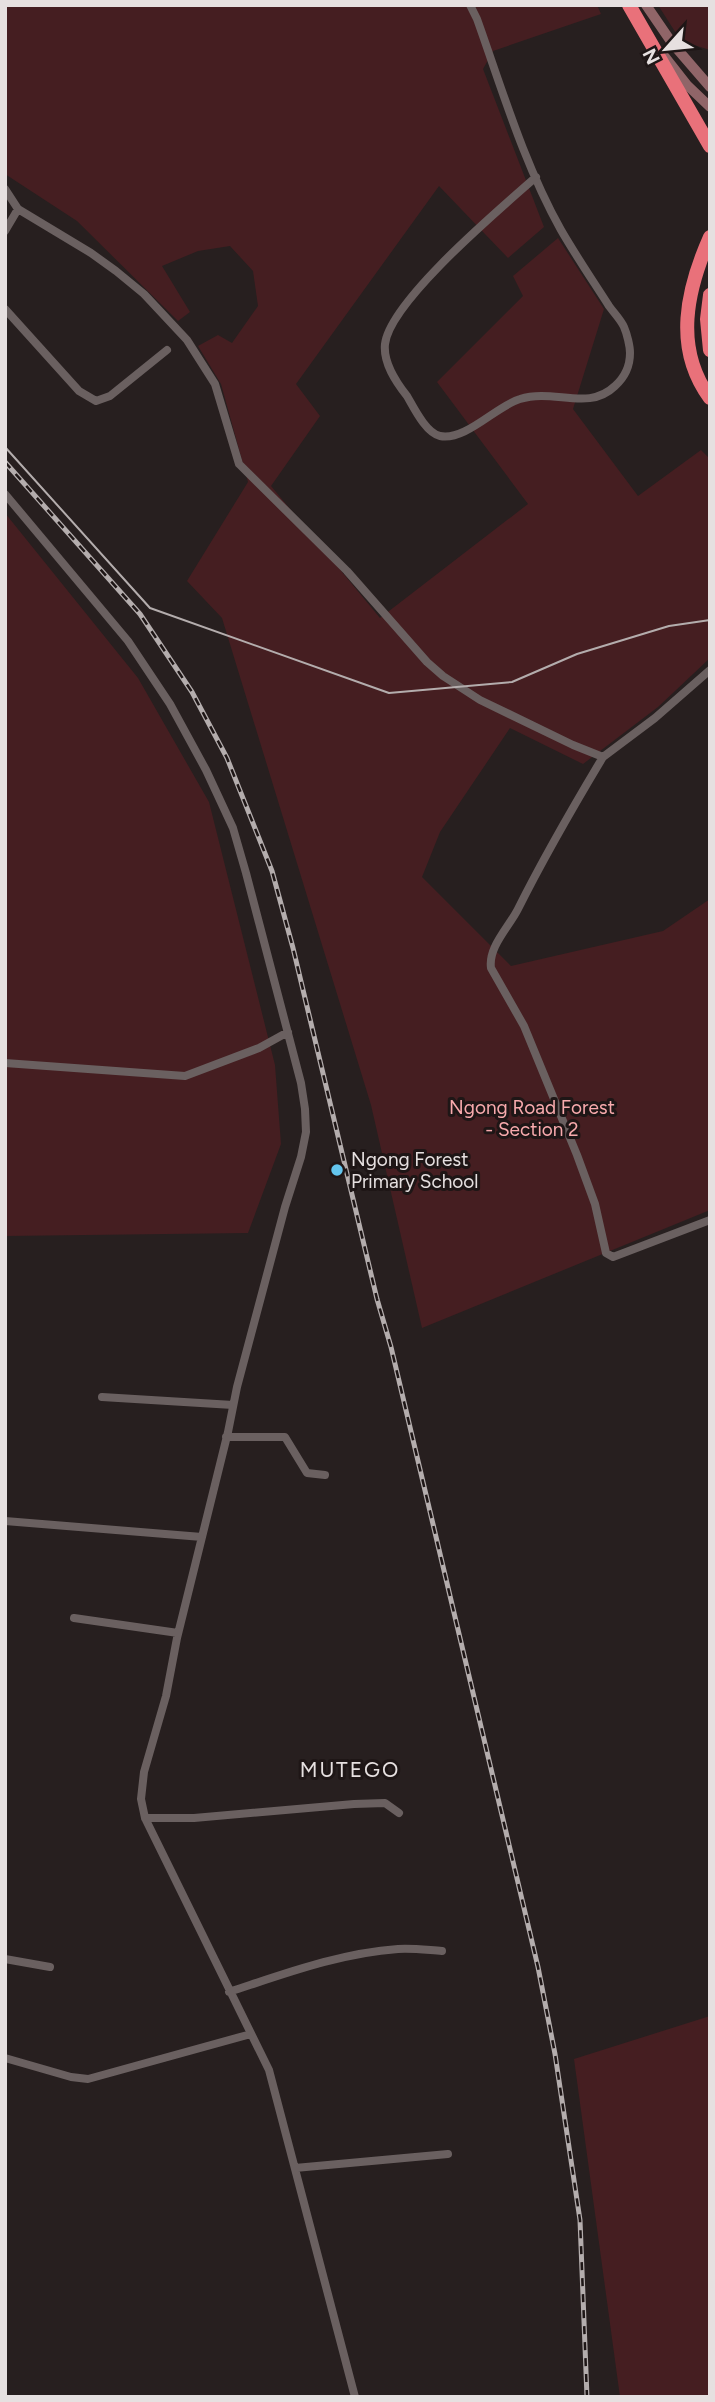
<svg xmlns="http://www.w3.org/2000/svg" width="715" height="2402" font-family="Figtree,sans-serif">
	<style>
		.green { fill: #451e21 }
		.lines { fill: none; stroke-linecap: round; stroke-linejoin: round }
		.street { stroke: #6a6060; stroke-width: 8 }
		.secondary { stroke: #906568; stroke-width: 10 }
		.highway { stroke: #e9717a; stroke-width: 14 }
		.tram { stroke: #b4adad; stroke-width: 2 }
		.rail-casing { stroke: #b4adad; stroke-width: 5 }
		.rail { stroke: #1e1616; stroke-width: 2.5; stroke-dasharray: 8; stroke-linecap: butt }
		.poi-dot { fill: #64c5ee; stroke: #1e1616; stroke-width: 2.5 }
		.labels { text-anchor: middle; stroke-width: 6; stroke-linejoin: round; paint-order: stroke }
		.park-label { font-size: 19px; fill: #f8aaad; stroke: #1e1616 }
		.poi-label { font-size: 19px; fill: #e6e0e0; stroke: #1e1616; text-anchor: start }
		.neighbourhood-label { font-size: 21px; letter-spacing: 2px; fill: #e6e0e0; stroke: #1e1616 }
	</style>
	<rect width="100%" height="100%" fill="#271f1f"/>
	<!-- green -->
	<path class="green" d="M5,5H597L601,14L493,51L483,69L544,227L508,258L439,186L296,384L320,416L271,486L380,618L528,504L437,382L523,296L513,276L558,238L604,309L573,409L638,496L701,450L710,459V658L658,707L583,764L510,728L440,832L422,877L511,966L663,931L710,899V1210L422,1328L371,1105L222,618L187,581L248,482L221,384L198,346L218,335L232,343L258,306L253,271L230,246L198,251L162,266L190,312L178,321L77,221L5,174Z
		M658,5H710V50L681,41Z
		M5,513L138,678L209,802L275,1065L281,1144L248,1233L5,1236Z
		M710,2016V2397H620L574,2059Z"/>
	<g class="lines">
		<!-- street -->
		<path class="street" d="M470,5L477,19C502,89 524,164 561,230C576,256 593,281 609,306C614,313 621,320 624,327C627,334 630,346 630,353C630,367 625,377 615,386C588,412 554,388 520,399C496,406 466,441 440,436C426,433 414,408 407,396C396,382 383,363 385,344C390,301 501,208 536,177
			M5,189L18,209L91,253L116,271L144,294L187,340L215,384L239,464L347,571L427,662L443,676L480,700L573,745L603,757L655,718L710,670
			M5,231L18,209
			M5,309L79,391L96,401L110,396L167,350
			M5,494L128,641L170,704L206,770L233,828L246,873L301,1083L305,1109L306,1132L301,1157L285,1207L237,1387L228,1432L177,1638L166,1696L144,1772L141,1799L145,1818L269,2070L355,2397
			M603,757C573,807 544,857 518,909C509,927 488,947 491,968L524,1026L577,1155L595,1204L606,1253L613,1257L710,1220
			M5,1063L185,1076L259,1048L288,1032
			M102,1397L233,1405
			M226,1437H285L307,1473L325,1475
			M5,1521L202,1537
			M74,1618L178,1633
			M145,1818H194L354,1804L385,1803L399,1813
			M5,1959L50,1967
			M229,1992C284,1974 340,1953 398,1949C412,1948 427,1950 442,1951
			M5,2058L71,2077L88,2079L251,2034
			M295,2168L448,2154"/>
		<!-- secondary -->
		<path class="secondary" d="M646,5L672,43L710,87
			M665,57L687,85L710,107"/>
		<!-- highway -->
		<path class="highway" d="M629,5L710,146
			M710,237C687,289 673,348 710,398
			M710,295L707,319L710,350"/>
		<!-- tram -->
		<path class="tram" d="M5,447L150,608L389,693L512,682L577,654L669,626L710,620"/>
		<defs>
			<path id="rail" d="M5,462L140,614L192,692L227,758L272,871L293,948L377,1299L391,1347L538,1967L555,2054L580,2220L587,2397"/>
		</defs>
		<!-- rail casing -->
		<use href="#rail" class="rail-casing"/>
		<!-- rail -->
		<use href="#rail" class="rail"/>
	</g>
	<!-- markers -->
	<circle class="poi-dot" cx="337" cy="1170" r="7"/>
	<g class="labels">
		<!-- park labels -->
		<g class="park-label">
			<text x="532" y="1114">Ngong Road Forest<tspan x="532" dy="22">- Section 2</tspan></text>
		</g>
		<!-- poi labels -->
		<g class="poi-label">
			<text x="351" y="1166">Ngong Forest<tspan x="351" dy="22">Primary School</tspan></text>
		</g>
		<!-- neighbourhood labels -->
		<g class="neighbourhood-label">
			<text x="350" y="1777">MUTEGO</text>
		</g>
	</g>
	<!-- border -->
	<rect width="715" height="2402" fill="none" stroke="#e6e0e0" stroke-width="14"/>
	<!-- north arrow -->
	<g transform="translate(666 49) rotate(243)" stroke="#1e1616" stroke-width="5" paint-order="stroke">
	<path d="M0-5L12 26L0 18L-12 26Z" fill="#e6e0e0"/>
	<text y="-10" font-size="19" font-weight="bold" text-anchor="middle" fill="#e6e0e0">N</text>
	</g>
</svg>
